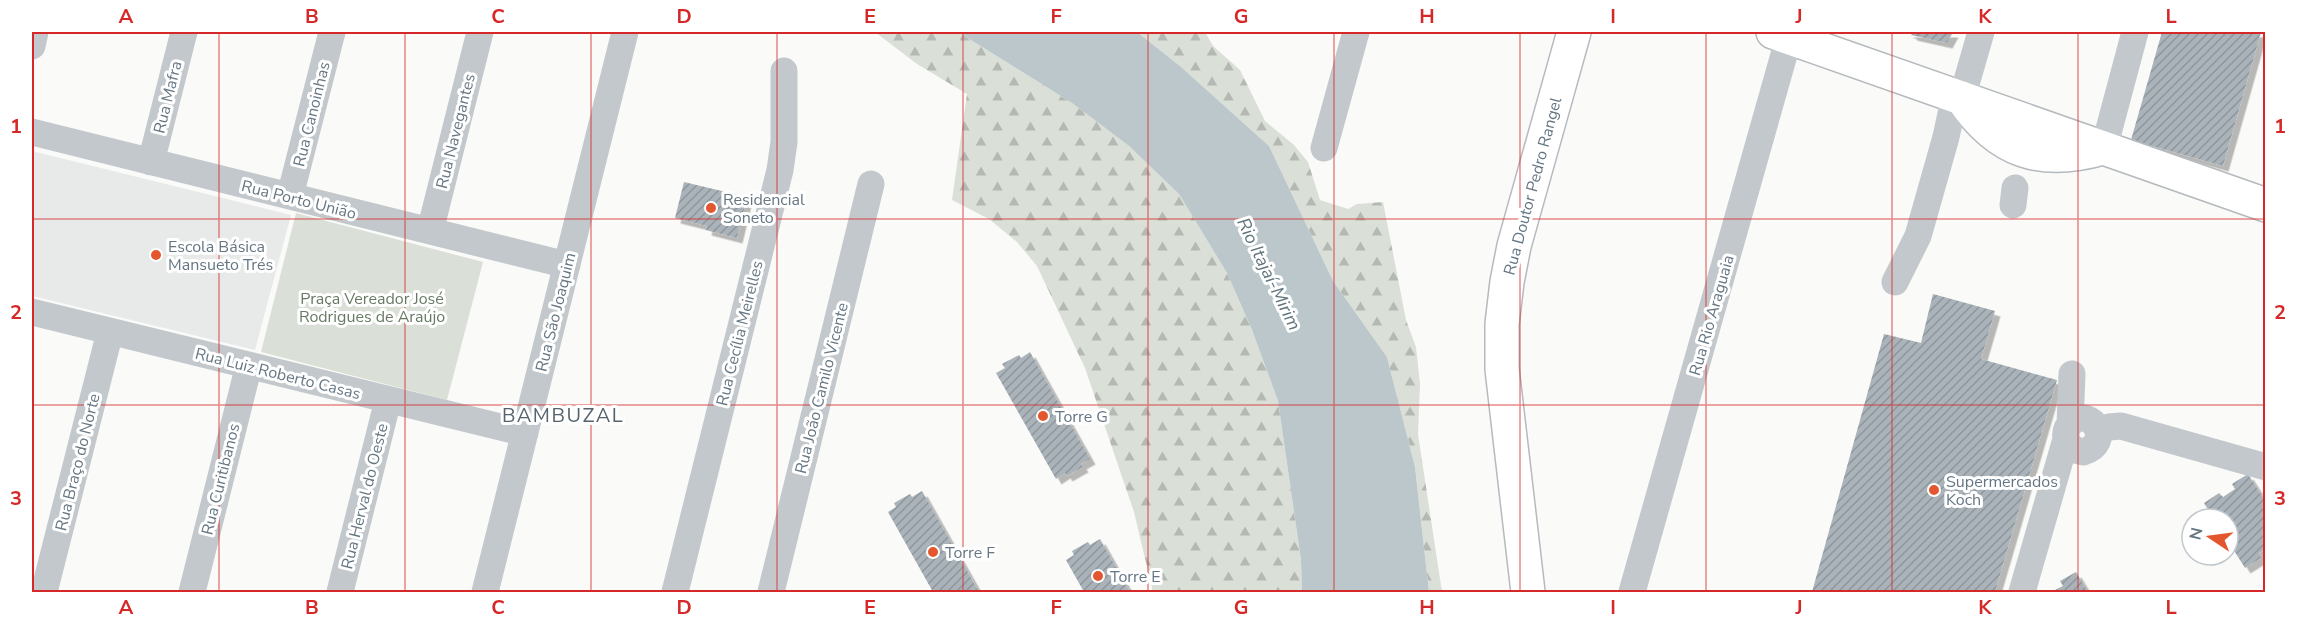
<svg xmlns="http://www.w3.org/2000/svg" width="2297" height="624" font-family="'Nunito Sans',sans-serif">
	<style>
		.built { fill: #e8e9e9 }
		.green { fill: #dadfd7 }
		.forest { fill: url(#forest-firs) }
		.water { fill: #bbc7cb }
		.building { fill: url(#building-hatch); filter: url(#shadow) }
		.lines { fill: none; stroke-linecap: round; stroke-linejoin: round }
		.major-casing { stroke: #b5babe; stroke-width: 36 }
		.minor { stroke: #c3c8cc; stroke-width: 27 }
		.major { stroke: #fff; stroke-width: 33 }
		.grid { fill: none; stroke: #d62828; stroke-width: 1.5; stroke-opacity: 0.55 }
		.poi-dot { fill: #e4572e; stroke: #fff; stroke-width: 2 }
		.labels { text-anchor: middle; stroke-width: 6; stroke-linejoin: round; paint-order: stroke }
		.street-label { font-size: 16px; fill: #657683; stroke: #fff }
		.poi-label { font-size: 16px; fill: #657683; stroke: #fff; text-anchor: start }
		.park-label { font-size: 16px; fill: #687a64; stroke: #fff }
		.water-label { font-size: 18px; font-style: italic; fill: #60757c; stroke: #fff }
		.quarter-label { font-size: 20px; letter-spacing: 1.5px; fill: #57646e; stroke: #fff }
		.neatline { fill: none; stroke: #d62828; stroke-width: 2 }
		.grid-label { font-size: 20px; text-anchor: middle; font-weight: bold; fill: #d62828 }
	</style>
	<defs>
		<pattern id="forest-firs" width="22" height="20" patternUnits="userSpaceOnUse" patternTransform="scale(1.5)"><rect width="22" height="20" fill="#dadfd7"/><path d="M5 1l3.5 6h-7zM16 11l3.5 6h-7z" fill="#b4b9b4"/></pattern>
		<pattern id="building-hatch" width="6" height="6" patternUnits="userSpaceOnUse" patternTransform="scale(1.5)"><rect width="6" height="6" fill="#aab3b9"/><path d="M-1 1l2-2M0 6l6-6M5 7l2-2" fill="none" stroke="#8e969c"/></pattern>
		<filter id="shadow"><feDropShadow dx="5.5" dy="5.5" stdDeviation="0" flood-color="#0004"/></filter>
	</defs>
	<rect width="100%" height="100%" fill="#fafaf8"/>
	<!-- built -->
	<path class="built" d="M32,151L291,215L255,350L32,296Z"/>
	<!-- green -->
	<path class="green" d="M296,213L483,262L447,400L261,352Z"/>
	<!-- forest -->
	<path class="forest" d="M875,32H958L1072,103L1129,146L1179,194L1227,273L1252,330L1278,401L1301,560L1302,592H1153L1134,512L1085,368L1037,266L1017,242L989,219L952,200L967,94L917,64Z
		M1137,32H1205L1213,46L1240,70L1265,121L1294,145L1308,162L1320,200L1348,209L1357,204L1383,202L1406,320L1416,347L1420,384L1418,434L1442,592H1429L1415,467L1387,357L1333,281L1269,146L1180,66Z"/>
	<!-- water -->
	<path class="water" d="M958,32H1137L1180,66L1269,146L1333,281L1387,357L1415,467L1429,592H1302L1301,560L1278,401L1252,330L1227,273L1179,194L1129,146L1072,103Z"/>
	<!-- building -->
	<path class="building" d="M1907,32H1953L1947,43L1911,35L1912,34Z
		M2162,32H2261L2223,166L2131,140Z
		M684,182L747,197L737,238L706,230L707,226L675,218Z
		M1933,294L1995,311L1981,359L2057,380L1995,592H1812L1884,334L1921,343Z
		M1030,352L1090,459L1081,464L1083,467L1067,476L1065,473L1056,479L996,373L1005,368L1002,364L1019,355L1021,358Z
		M2248,474L2266,502V549L2259,553L2261,558L2245,568L2228,541V519H2214L2204,503L2219,493L2223,497L2235,489L2232,484Z
		M922,491L979,592H933L888,512L896,507L894,503L910,494L912,497Z
		M1100,539L1130,592H1084L1066,560L1074,555L1072,551L1088,542L1090,545Z
		M2076,572L2088,592H2051L2063,586L2060,581Z"/>
	<g class="lines">
		<defs>
			<path id="major" d="M1773,32L2266,205
				M1962,98C1998,152 2041,166 2103,148
				M1528,592L1502,369V324L1507,282L1514,246L1574,32"/>
		</defs>
		<!-- major casing -->
		<use href="#major" class="major-casing"/>
		<!-- minor -->
		<path class="minor" d="M32,46L35,32
			M1962,98L1981,32
			M32,132L567,265
			M1324,148L1356,32
			M2104,148L2135,32
			M151,162L184,32
			M290,196L332,32
			M2013,205L2015,188
			M430,231L480,32
			M1895,282L1918,236L1946,137L1955,95
			M32,312L525,433
			M2070,424L2072,374
			M2099,432L2109,427L2121,426L2266,467
			M44,592L110,332
			M192,592L249,365
			M340,592L388,400
			M485,592L625,32
			M675,592L780,170L784,142V71
			M771,592L871,184
			M1632,592L1789,37
			M2022,592L2066,439C2065,433 2066,427 2072,422C2092,406 2114,443 2083,452L2072,449L2066,439"/>
		<!-- major -->
		<use href="#major" class="major"/>
	</g>
	<!-- grid -->
	<path class="grid" d="M219,32V592M405,32V592M591,32V592M777,32V592M963,32V592M1148,32V592M1334,32V592M1520,32V592M1706,32V592M1892,32V592M2078,32V592M32,219H2266M32,405H2266"/>
	<!-- markers -->
	<g class="poi-dot">
		<circle cx="711" cy="208" r="6"/>
		<circle cx="156" cy="255" r="6"/>
		<circle cx="1043" cy="416" r="6"/>
		<circle cx="1934" cy="490" r="6"/>
		<circle cx="933" cy="552" r="6"/>
		<circle cx="1098" cy="576" r="6"/>
	</g>
	<g class="labels">
		<!-- street labels -->
		<g class="street-label">
			<text transform="translate(167 97) rotate(-76)" y="6">Rua Mafra</text>
			<text transform="translate(311 114) rotate(-76)" y="6">Rua Canoinhas</text>
			<text transform="translate(455 131) rotate(-76)" y="6">Rua Navegantes</text>
			<text transform="translate(1532 186) rotate(-75)" y="6">Rua Doutor Pedro Rangel</text>
			<text transform="translate(299 199) rotate(14)" y="6">Rua Porto União</text>
			<text transform="translate(555 312) rotate(-76)" y="6">Rua São Joaquim</text>
			<text transform="translate(1711 315) rotate(-74)" y="6">Rua Rio Araguaia</text>
			<text transform="translate(739 333) rotate(-76)" y="6">Rua Cecília Meirelles</text>
			<text transform="translate(278 373) rotate(14)" y="6">Rua Luiz Roberto Casas</text>
			<text transform="translate(821 388) rotate(-76)" y="6">Rua João Camilo Vicente</text>
			<text transform="translate(77 462) rotate(-76)" y="6">Rua Braço do Norte</text>
			<text transform="translate(220 479) rotate(-76)" y="6">Rua Curitibanos</text>
			<text transform="translate(364 496) rotate(-76)" y="6">Rua Herval do Oeste</text>
		</g>
		<!-- poi labels -->
		<g class="poi-label">
			<text x="723" y="205">Residencial<tspan x="723" dy="18">Soneto</tspan></text>
			<text x="168" y="252">Escola Básica<tspan x="168" dy="18">Mansueto Trés</tspan></text>
			<text x="1055" y="422">Torre G</text>
			<text x="1946" y="487">Supermercados<tspan x="1946" dy="18">Koch</tspan></text>
			<text x="945" y="558">Torre F</text>
			<text x="1110" y="582">Torre E</text>
		</g>
		<!-- park labels -->
		<g class="park-label">
			<text x="372" y="304">Praça Vereador José<tspan x="372" dy="18">Rodrigues de Araújo</tspan></text>
		</g>
		<!-- water labels -->
		<g class="water-label">
			<text transform="translate(1269 274) rotate(64)" y="6">Rio Itajaí-Mirim</text>
		</g>
		<!-- quarter labels -->
		<g class="quarter-label">
			<text x="563" y="422">BAMBUZAL</text>
		</g>
	</g>
	<!-- border -->
	<rect width="2297" height="624" fill="none" stroke="#ffffff" stroke-width="66"/>
	<!-- north arrow -->
	<g transform="translate(2210 537) rotate(283)"><circle r="28" fill="#ffffff" stroke="#c1c8cd" stroke-width="1.5"/>
	<path d="M0-4.5L10 22L0 15L-10 22Z" fill="#e4572e"/>
	<text y="-9" font-size="16" font-weight="bold" text-anchor="middle" fill="#657683">N</text>
	</g>
	<rect x="33" y="33" width="2231" height="558" class="neatline"/>
	<g class="grid-label">
		<text x="126" y="23">A</text>
		<text x="312" y="23">B</text>
		<text x="498" y="23">C</text>
		<text x="684" y="23">D</text>
		<text x="870" y="23">E</text>
		<text x="1056" y="23">F</text>
		<text x="1241" y="23">G</text>
		<text x="1427" y="23">H</text>
		<text x="1613" y="23">I</text>
		<text x="1799" y="23">J</text>
		<text x="1985" y="23">K</text>
		<text x="2171" y="23">L</text>
		<text x="16" y="133">1</text>
		<text x="2280" y="133">1</text>
		<text x="16" y="319">2</text>
		<text x="2280" y="319">2</text>
		<text x="16" y="505">3</text>
		<text x="2280" y="505">3</text>
		<text x="126" y="614">A</text>
		<text x="312" y="614">B</text>
		<text x="498" y="614">C</text>
		<text x="684" y="614">D</text>
		<text x="870" y="614">E</text>
		<text x="1056" y="614">F</text>
		<text x="1241" y="614">G</text>
		<text x="1427" y="614">H</text>
		<text x="1613" y="614">I</text>
		<text x="1799" y="614">J</text>
		<text x="1985" y="614">K</text>
		<text x="2171" y="614">L</text>
	</g>
</svg>
